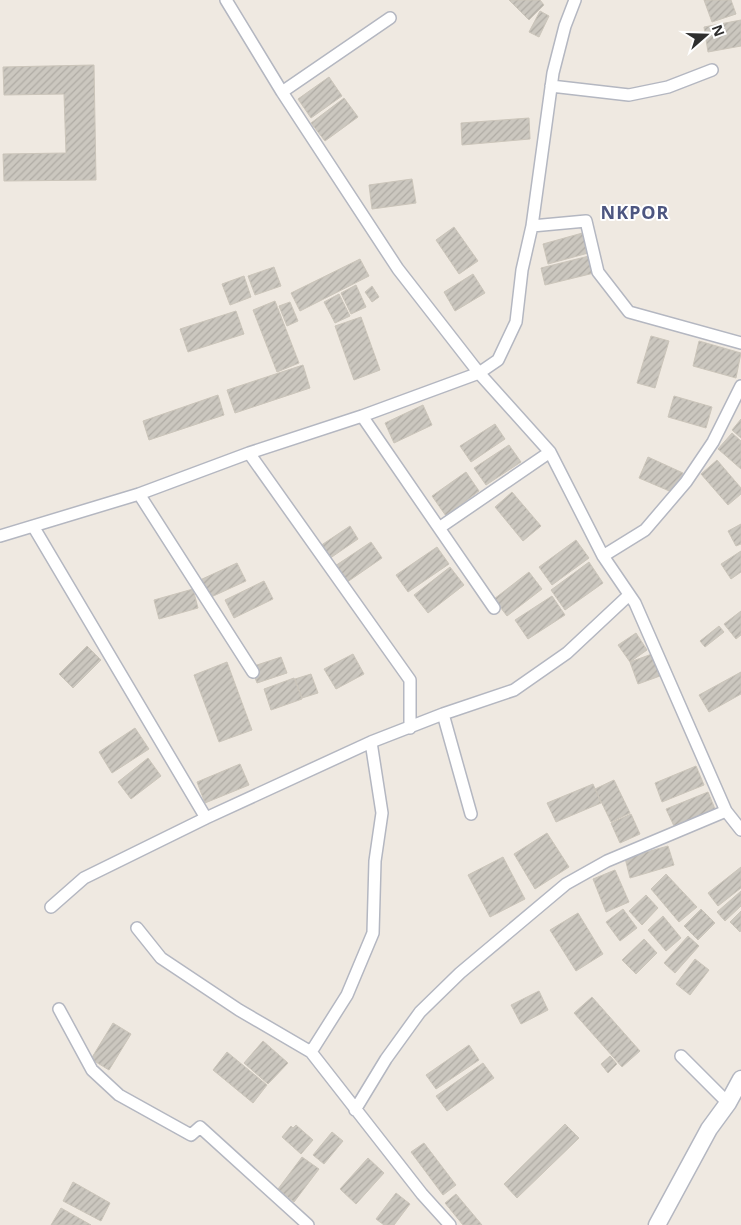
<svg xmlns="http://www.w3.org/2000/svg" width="741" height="1225" font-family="'Noto Sans',sans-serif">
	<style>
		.building { fill: url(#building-hatch); stroke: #cbc5ba }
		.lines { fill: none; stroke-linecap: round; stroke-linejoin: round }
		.minor-casing { stroke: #b4b7c1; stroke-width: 14 }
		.secondary-casing { stroke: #b4b7c1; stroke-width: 19 }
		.minor { stroke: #fff; stroke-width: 11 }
		.secondary { stroke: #fff; stroke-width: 16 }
		.labels { text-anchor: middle; stroke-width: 4; stroke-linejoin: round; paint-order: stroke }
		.district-label { font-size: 18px; font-weight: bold; letter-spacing: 1px; fill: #4d5680; stroke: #fff }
	</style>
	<defs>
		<pattern id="building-hatch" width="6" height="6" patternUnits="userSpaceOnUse" patternTransform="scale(1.25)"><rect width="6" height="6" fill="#cbc7bf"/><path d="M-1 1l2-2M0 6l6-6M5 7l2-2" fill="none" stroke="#afaba4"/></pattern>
	</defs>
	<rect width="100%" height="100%" fill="#efe9e1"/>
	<!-- building -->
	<path class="building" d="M509,0H540L544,5L529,20Z
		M704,0H731L736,14L712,22Z
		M540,11L549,16L539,37L529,32Z
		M741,20V46L708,52L704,27Z
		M94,65L96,180L4,181L3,154L66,153L64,94L4,95L3,67Z
		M329,77L342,96L311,118L298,99Z
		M344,98L358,117L325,141L311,123Z
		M529,118L530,139L462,145L461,123Z
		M412,179L416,203L372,209L369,185Z
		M454,227L478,261L459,274L436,240Z
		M586,232L592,252L548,264L543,244Z
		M589,256L594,273L545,285L541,268Z
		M360,259L369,276L300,311L291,293Z
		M274,267L281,286L255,295L248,276Z
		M473,274L485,293L455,311L444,292Z
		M244,276L251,297L230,305L222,284Z
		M356,285L366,307L351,314L341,293Z
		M372,286L379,297L372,302L365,292Z
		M339,294L350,316L335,323L324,302Z
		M275,301L299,363L277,372L253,310Z
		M290,302L298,321L287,326L279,306Z
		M236,311L244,334L188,352L180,329Z
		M361,317L380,370L354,380L335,326Z
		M651,336L669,341L655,388L637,383Z
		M699,341L741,353L736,378L693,366Z
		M303,365L310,388L235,413L227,390Z
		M218,395L224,415L149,440L143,421Z
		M674,396L712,407L706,428L668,417Z
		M423,405L432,425L394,443L385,423Z
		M741,419V438L732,430Z
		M495,424L505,439L471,462L460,446Z
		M732,433L741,441V469L718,449Z
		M509,445L521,462L486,485L474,468Z
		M648,457L683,473L674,493L639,478Z
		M717,460L741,488V494L728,505L701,474Z
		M466,472L479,491L446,516L432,496Z
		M512,492L541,526L523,541L495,507Z
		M741,524V544L736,546L728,531Z
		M350,526L358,539L326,561L317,548Z
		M576,540L589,558L552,585L539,567Z
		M371,542L382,558L340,587L329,570Z
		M437,547L449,564L408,592L396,575Z
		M741,551V572L731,579L721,564Z
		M589,562L603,583L565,610L551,590Z
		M237,563L246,581L209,598L200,580Z
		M450,567L464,585L428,613L414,595Z
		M529,572L542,589L507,616L494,599Z
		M264,581L273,599L234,618L225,600Z
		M193,589L198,608L159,619L154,600Z
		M552,596L565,615L528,639L515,620Z
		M741,611V635L736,639L724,624Z
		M719,626L724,632L705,647L700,641Z
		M636,633L647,650L630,662L618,645Z
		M87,646L101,660L73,688L59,674Z
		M353,654L364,674L336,689L324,669Z
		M652,654L660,676L638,684L630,662Z
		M281,657L287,673L257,683L251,667Z
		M227,662L252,730L219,742L194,675Z
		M741,672V694L709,712L699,695Z
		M311,674L318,693L302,698L295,679Z
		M294,678L302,699L271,710L264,689Z
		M135,728L149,749L112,773L99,752Z
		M148,758L161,776L131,799L118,782Z
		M240,764L249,785L205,803L197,782Z
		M696,766L704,785L662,802L655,783Z
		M614,780L630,813L611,822L595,789Z
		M593,784L601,803L556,822L547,803Z
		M708,792L715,809L674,826L666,809Z
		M631,814L640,834L620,843L611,823Z
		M547,833L569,867L535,889L514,854Z
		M668,846L674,865L630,878L625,858Z
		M503,857L525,899L490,917L468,875Z
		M741,867V888L718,906L708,893Z
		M615,870L629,902L606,912L593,879Z
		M666,874L697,907L679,922L651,889Z
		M741,891V906L725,921L717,912Z
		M646,895L658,908L642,925L629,911Z
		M623,909L637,928L620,941L606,922Z
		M701,909L715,923L698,940L684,926Z
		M741,911V930L740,932L730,922Z
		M578,913L603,954L576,971L550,930Z
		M663,916L681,938L666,951L648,930Z
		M688,936L699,946L675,973L664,963Z
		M644,939L657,953L636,974L622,960Z
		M695,959L709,970L690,995L676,984Z
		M539,991L548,1010L521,1024L511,1005Z
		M592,997L640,1051L622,1067L574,1013Z
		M113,1023L131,1034L109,1070L91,1059Z
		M263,1041L288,1063L268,1084L244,1063Z
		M469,1045L479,1060L436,1089L426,1075Z
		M227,1052L267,1085L253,1103L213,1070Z
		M610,1056L617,1064L608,1073L601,1064Z
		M483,1063L494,1078L447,1111L436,1096Z
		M565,1124L579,1138L517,1198L504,1184Z
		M296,1125L313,1140L301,1154L282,1137L291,1126L293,1128Z
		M332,1132L343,1141L324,1164L313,1155Z
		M424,1143L456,1185L443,1195L411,1152Z
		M302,1157L319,1169L294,1202L278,1189Z
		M368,1158L384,1173L356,1204L340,1189Z
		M73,1182L110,1203L101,1221L63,1201Z
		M396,1193L410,1204L394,1225H384L376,1219Z
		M456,1194L482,1225H463L445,1203Z
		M61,1208L91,1225H51Z"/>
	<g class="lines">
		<defs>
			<path id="minor" d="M226,0L282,92L398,269L479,373L550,452L603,556L635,603L726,811L741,830
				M551,86L629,95L668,87L712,70
				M282,92L390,18
				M532,226L586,221L598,272L629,312L741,343
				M362,416L494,608
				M249,453L410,680V728
				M139,494L253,672
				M33,526L206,818
				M439,528L550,452
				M0,536L139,494L249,453L362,416L479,373L498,360L516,322L522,270L532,226L553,73L565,26L575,0
				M603,556L645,530L686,482L713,442L741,386
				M443,714L471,814
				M51,907L84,878L206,818L371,742L443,714L514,690L567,653L629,595
				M137,928L161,958L239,1010L311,1052L422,1194L450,1225
				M59,1009L92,1070L119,1095L191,1135L200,1127L308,1225
				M311,1052L347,995L373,933L375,861L382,813L371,742
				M681,1056L728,1103
				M355,1110L386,1059L420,1012L460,973L566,884L607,861L726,811"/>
			<path id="secondary" d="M657,1225L709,1129L728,1103L741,1079"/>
		</defs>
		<!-- minor casing -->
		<use href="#minor" class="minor-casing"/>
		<!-- secondary casing -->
		<use href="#secondary" class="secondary-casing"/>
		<!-- minor -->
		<use href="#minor" class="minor"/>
		<!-- secondary -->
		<use href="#secondary" class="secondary"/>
	</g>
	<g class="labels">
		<!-- district labels -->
		<g class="district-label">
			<text x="635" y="219">NKPOR</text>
		</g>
	</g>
	<!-- north arrow -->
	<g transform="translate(706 35) rotate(70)" stroke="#ffffff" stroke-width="4" paint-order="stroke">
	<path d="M0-4L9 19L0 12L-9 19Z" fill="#2e2e2e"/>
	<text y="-8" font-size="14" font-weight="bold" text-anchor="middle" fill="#2e2e2e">N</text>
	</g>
</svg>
